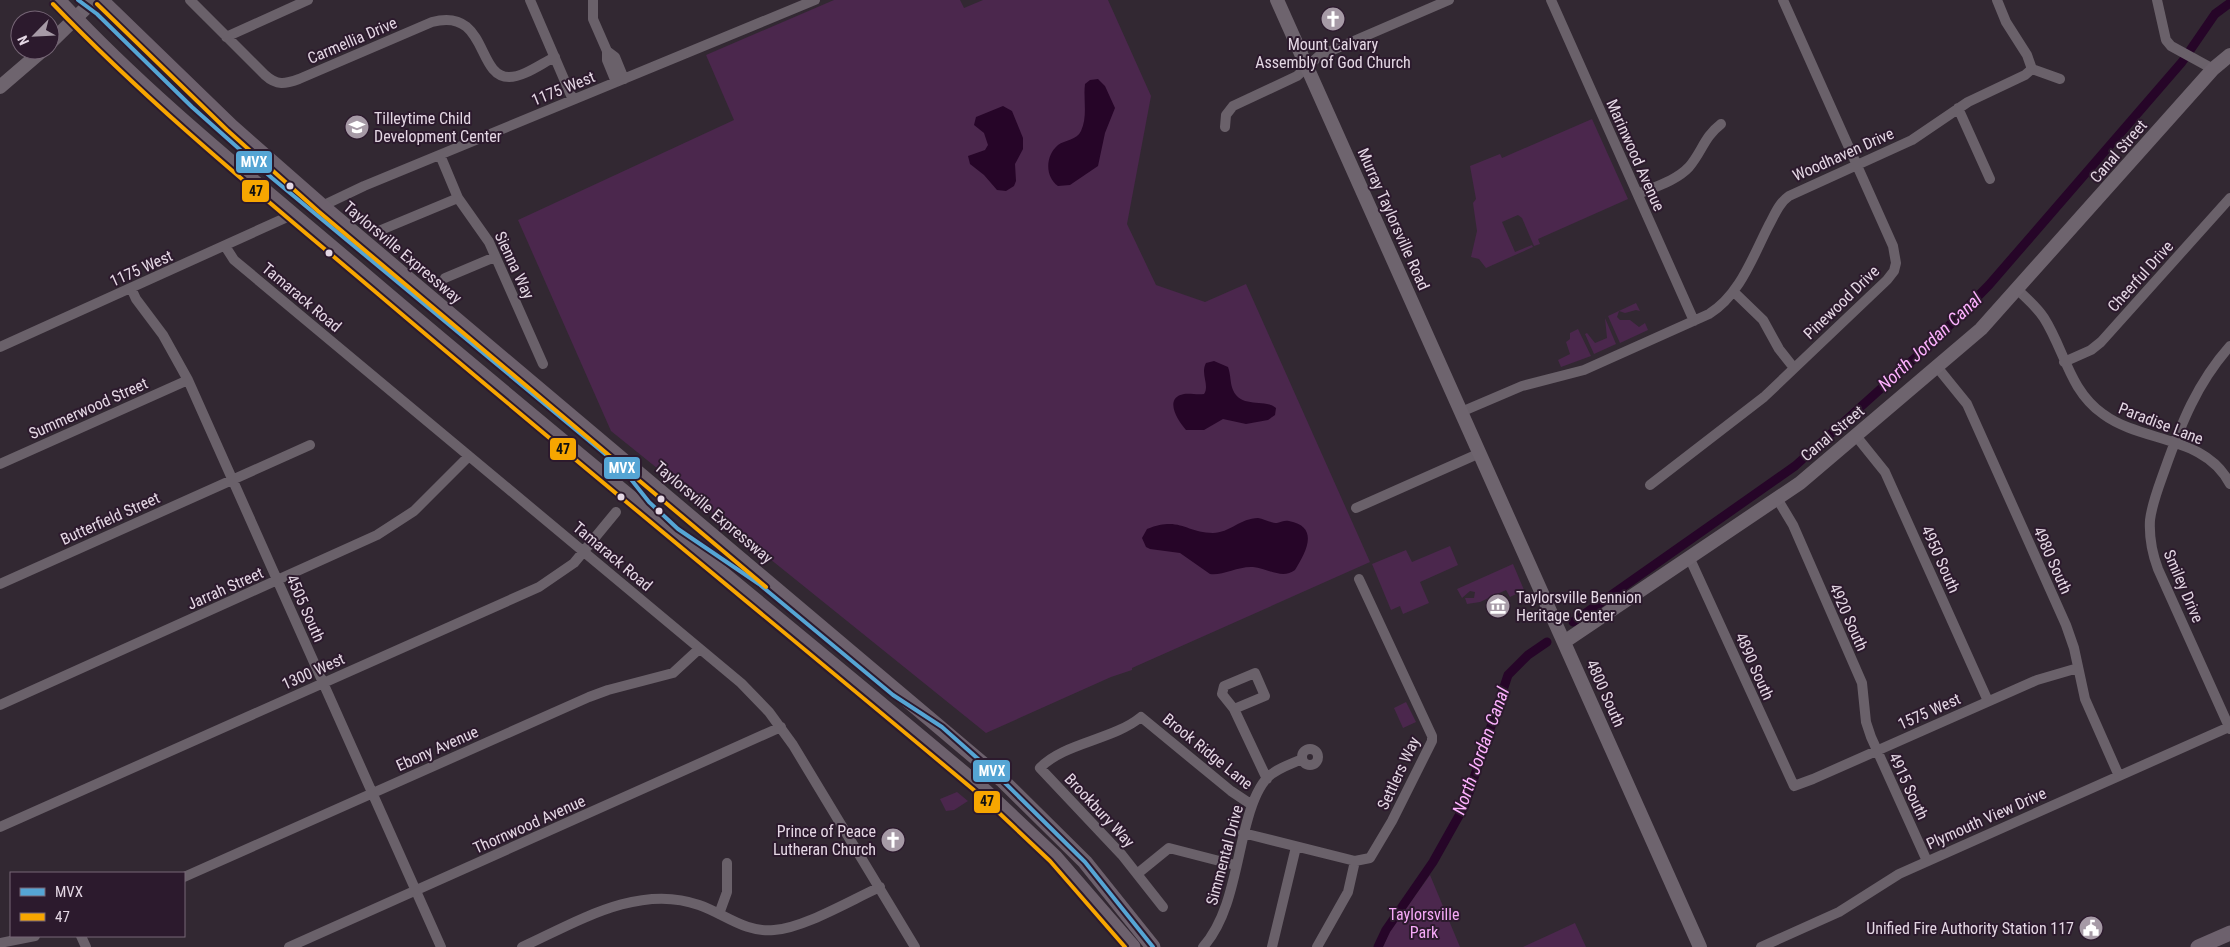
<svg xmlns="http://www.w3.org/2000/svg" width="2230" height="947" font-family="'Roboto Condensed',sans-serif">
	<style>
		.green { fill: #4b274d }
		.water { fill: #260528 }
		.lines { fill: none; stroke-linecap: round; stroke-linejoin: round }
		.canal { stroke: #260528; stroke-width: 9 }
		.street { stroke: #6a616a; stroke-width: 10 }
		.secondary { stroke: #6e646e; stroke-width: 14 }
		.primary { stroke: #6d616d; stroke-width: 15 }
		.bus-1-casing { stroke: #2c1a2d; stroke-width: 8 }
		.bus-2-casing { stroke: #2c1a2d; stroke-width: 8 }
		.bus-1 { stroke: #55a5d4; stroke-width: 4 }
		.bus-2 { stroke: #f7a600; stroke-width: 4 }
		.bus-dot { fill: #e4d7e4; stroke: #2c1a2d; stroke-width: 2 }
		.labels { text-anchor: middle; stroke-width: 4; stroke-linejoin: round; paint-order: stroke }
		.street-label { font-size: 16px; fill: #e4d7e4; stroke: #2c1a2d }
		.poi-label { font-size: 16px; fill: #e4d7e4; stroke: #2c1a2d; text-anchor: start }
		.park-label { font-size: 16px; fill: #f6aaf8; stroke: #2c1a2d }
		.water-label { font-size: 18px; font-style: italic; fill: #fdb1fe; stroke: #2c1a2d }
		.line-badge { stroke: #2c1a2d; stroke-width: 2 }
		.badge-label { font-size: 14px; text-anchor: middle; font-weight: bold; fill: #fff }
		.pale-badge-label { font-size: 14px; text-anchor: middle; font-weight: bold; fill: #111 }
	</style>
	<rect width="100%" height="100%" fill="#322832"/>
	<!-- green -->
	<path class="green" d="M834,0H960L964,8L983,0H1108L1151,96L1127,224L1156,285L1205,302L1246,284L1370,562L1132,668V670L1111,677L986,733L611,431L518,220L734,120L706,55Z
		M1592,119L1628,199L1538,239L1540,244L1534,246L1522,218L1518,215L1502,222L1515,252L1532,245L1533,247L1486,268L1479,259L1471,257L1477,231L1473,203L1476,199L1470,166L1500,154L1502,158Z
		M1636,303L1640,311L1636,310L1625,313L1619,311L1617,317L1620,320H1630L1639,327L1645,323L1648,330L1620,343L1608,316Z
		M1605,318L1616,344L1594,354L1585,334L1587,333L1595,343L1607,338Z
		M1578,329L1591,356L1561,367L1558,360L1570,354L1566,342L1570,339V333Z
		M1450,546L1458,565L1420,582L1429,603L1403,614L1400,606L1391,610L1372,564L1406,550L1412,562Z
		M1513,564L1524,590L1510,597L1506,590L1480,602L1467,604L1465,598H1474L1475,592L1470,591L1462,598L1457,589Z
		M1406,702L1416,722L1403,728L1394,708Z
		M957,792L968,801L954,810L946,811L940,799Z
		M1430,875L1460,947H1383L1389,932Z
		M1575,923L1586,947H1523Z"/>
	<!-- water -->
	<path class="water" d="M1098,79L1105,86L1115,108L1105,133L1098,166L1070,185L1058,186C1045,177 1045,156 1058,145C1065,140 1077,140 1081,131C1088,116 1083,99 1085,84L1090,80Z
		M1003,106L1012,111L1023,138V149L1015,164L1016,181L1014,186L1006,191L997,190L984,175L970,164L968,156L985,150L988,145L984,133L974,125L976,117Z
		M1214,361L1228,367C1231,375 1230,384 1233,390C1241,409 1264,398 1276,408L1275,415L1268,420L1246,424L1223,419L1204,430H1186C1178,421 1163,398 1184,394C1190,393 1197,395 1204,394C1210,385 1200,374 1206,363Z
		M1258,518C1264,519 1271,523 1277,523C1282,522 1284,520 1289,521C1320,527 1306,552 1295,570C1282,580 1267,568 1253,567C1238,566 1222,576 1210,574L1180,553L1150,549L1146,547L1142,538L1147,529C1181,516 1185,533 1213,533C1229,533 1241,518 1258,518Z"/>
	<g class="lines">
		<!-- canal -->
		<path class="canal" d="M1573,622L1795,466L1936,339L1989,285L2182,62L2215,14L2230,3
			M1378,947L1386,930L1433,862L1465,805L1508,675L1528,655L1547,642"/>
		<!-- street -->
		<path class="street" d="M190,0L265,75C277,86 285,84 299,79L432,22C488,7 476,77 509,77C524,77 542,63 555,57
			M530,0L573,100
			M593,0V19L607,51V60L616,82
			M1551,0L1694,321
			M1997,0L2006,22L2027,55L2032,69
			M2157,0L2166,40L2171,46L2213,69
			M226,37L308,0
			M607,51L615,57L624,79
			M1958,108L1990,179
			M1225,127L1226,115L1233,106L1297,76L1319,56L1449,0
			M440,155L458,198L489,242L543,364
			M1638,194C1654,187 1676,181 1689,167C1702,152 1704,137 1721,124
			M322,206L364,186L815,0
			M381,230L458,198
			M225,246L234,260L741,683L769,712L793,745L915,947
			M445,278L495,257
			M131,288L136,299L163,335L188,380L441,947
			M2018,290C2027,299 2037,307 2044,318C2065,351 2069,390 2103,414C2142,443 2205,435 2230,484
			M1734,292L1763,320L1779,349L1794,368
			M2230,346C2197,383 2181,424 2165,469C2159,486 2152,503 2150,520C2149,537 2152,553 2158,569L2230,729
			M0,347L294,214
			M2064,362L2091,350L2101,342L2230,198
			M1937,367L1967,404L2066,625L2074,648L2085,699L2119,776
			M1461,412L1522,386L1584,370L1709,314C1740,295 1753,256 1769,225C1775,214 1779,203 1789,196L1912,140L1968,102L2025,75L2032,69L2060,79
			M1856,436L1885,472L1988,701
			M0,464L188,380
			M1650,485L1764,397L1887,280L1894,271L1896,263L1893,246L1783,0
			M1778,500L1793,525L1862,683L1866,722L1871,737L1927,861
			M1356,508L1480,453
			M1690,559L1794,786L1813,779L2037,680L2078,668
			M0,584L310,445
			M0,705L377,535L414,511L469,456
			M1234,709L1265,696L1255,673L1224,686L1222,694L1234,709L1267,779
			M1302 757a8 8 0 1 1 16 0a8 8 0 1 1-16 0Z
			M0,827L539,587L574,563L616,512
			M1243,833L1355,861L1370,858L1392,821L1432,741V736L1359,579
			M1137,874L1169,848L1235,865
			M184,877L589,697L608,690L673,673L699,649
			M1163,907L1122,855L1040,768C1063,743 1113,740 1141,717L1231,791L1252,805
			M719,914L727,892V863
			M81,936L86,947
			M0,943L35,936
			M289,947L781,727
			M522,947C575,923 638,883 699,905C725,914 745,933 774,930C804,928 851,900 880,887
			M1203,947C1232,915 1236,859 1248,818C1252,804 1258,787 1268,777C1277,768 1291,764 1302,759
			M1272,947L1296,847
			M1317,947L1348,892L1355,861
			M1761,947L1839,912L1899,874L2229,727"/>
		<!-- secondary -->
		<path class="secondary" d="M1277,0L1700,947
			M50,43L94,0
			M0,87L43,50
			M1564,642L1800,483L1981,329L2213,69L2230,55"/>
		<!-- primary -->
		<path class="primary" d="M58,0C149,98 253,180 354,266C562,444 775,614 985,791L1055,857L1133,947
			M101,0L231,126L322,206L1002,780L1085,862L1153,947
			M2198,947L2230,933"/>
		<defs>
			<path id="bus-1" d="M78,0L97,14L192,107L272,178L622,468L649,502L678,529L759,584L893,695L942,727L1002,780L1085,862L1153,947"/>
			<path id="bus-2" d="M53,4C154,109 267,200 378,294C577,463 780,628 981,796L1050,861L1125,947
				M97,4L227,130L318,211L766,587"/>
		</defs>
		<!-- bus-1 casing -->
		<use href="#bus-1" class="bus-1-casing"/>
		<!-- bus-2 casing -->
		<use href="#bus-2" class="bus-2-casing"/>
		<!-- bus-1 -->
		<use href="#bus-1" class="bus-1"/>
		<!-- bus-2 -->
		<use href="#bus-2" class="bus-2"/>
	</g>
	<!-- icons -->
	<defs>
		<symbol id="church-disc" viewBox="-11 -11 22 22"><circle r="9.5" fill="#a69aa6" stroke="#2c1a2d"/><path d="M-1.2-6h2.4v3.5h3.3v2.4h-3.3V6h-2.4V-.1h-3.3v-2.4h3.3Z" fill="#fff"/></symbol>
		<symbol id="school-disc" viewBox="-11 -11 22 22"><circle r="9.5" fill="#a69aa6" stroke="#2c1a2d"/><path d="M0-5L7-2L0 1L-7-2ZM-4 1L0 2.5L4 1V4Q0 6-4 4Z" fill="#fff"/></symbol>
		<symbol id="museum-disc" viewBox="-11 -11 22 22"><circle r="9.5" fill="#a69aa6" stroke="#2c1a2d"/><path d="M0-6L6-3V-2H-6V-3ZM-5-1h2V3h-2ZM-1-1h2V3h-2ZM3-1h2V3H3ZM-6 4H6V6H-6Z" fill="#fff"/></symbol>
		<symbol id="civic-disc" viewBox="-11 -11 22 22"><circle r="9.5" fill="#a69aa6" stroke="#2c1a2d"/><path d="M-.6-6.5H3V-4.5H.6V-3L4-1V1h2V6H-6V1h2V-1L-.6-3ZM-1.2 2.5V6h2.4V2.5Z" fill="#fff"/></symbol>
	</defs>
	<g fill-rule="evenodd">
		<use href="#church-disc" x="1319" y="5" width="28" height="28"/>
		<use href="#school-disc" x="343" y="113" width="28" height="28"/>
		<use href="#museum-disc" x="1484" y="592" width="28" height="28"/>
		<use href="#church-disc" x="879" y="826" width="28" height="28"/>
		<use href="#civic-disc" x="2077" y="914" width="28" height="28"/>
	</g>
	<!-- markers -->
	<g class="bus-dot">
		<circle cx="290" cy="186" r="4.5"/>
		<circle cx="329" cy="253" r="4.5"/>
		<circle cx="621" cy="497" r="4.5"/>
		<circle cx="661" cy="499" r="4.5"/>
		<circle cx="659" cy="511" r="4.5"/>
	</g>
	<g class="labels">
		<!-- street labels -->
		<g class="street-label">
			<text transform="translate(352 40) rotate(-23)" y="6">Carmellia Drive</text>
			<text transform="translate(563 88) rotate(-22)" y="6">1175 West</text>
			<text transform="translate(2118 151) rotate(-49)" y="6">Canal Street</text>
			<text transform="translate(1843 154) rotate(-24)" y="6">Woodhaven Drive</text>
			<text transform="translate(1636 155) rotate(66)" y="6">Marinwood Avenue</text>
			<text transform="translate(1394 219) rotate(66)" y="6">Murray Taylorsville Road</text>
			<text transform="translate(403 252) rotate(40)" y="6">Taylorsville Expressway</text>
			<text transform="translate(515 265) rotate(65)" y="6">Sienna Way</text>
			<text transform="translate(141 268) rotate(-24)" y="6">1175 West</text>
			<text transform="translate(2140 276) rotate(-48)" y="6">Cheerful Drive</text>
			<text transform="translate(302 297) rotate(40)" y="6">Tamarack Road</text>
			<text transform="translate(1841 302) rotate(-44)" y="6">Pinewood Drive</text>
			<text transform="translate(88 408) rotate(-24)" y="6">Summerwood Street</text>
			<text transform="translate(2161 423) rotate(21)" y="6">Paradise Lane</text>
			<text transform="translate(1832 433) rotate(-40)" y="6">Canal Street</text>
			<text transform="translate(714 512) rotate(40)" y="6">Taylorsville Expressway</text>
			<text transform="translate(110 518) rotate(-24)" y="6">Butterfield Street</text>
			<text transform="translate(613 556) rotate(40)" y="6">Tamarack Road</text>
			<text transform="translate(1941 559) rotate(66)" y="6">4950 South</text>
			<text transform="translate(2053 560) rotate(66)" y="6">4980 South</text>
			<text transform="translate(2184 586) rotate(67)" y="6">Smiley Drive</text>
			<text transform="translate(225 588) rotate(-24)" y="6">Jarrah Street</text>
			<text transform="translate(306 608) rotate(66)" y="6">4505 South</text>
			<text transform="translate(1849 617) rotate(66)" y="6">4920 South</text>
			<text transform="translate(1755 666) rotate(66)" y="6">4890 South</text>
			<text transform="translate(313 671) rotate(-24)" y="6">1300 West</text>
			<text transform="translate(1606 693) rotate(66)" y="6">4800 South</text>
			<text transform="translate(1929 711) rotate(-24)" y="6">1575 West</text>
			<text transform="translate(437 748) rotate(-24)" y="6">Ebony Avenue</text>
			<text transform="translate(1208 751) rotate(39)" y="6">Brook Ridge Lane</text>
			<text transform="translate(1398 773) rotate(-65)" y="6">Settlers Way</text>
			<text transform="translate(1909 786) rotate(65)" y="6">4915 South</text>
			<text transform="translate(1100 810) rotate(47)" y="6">Brookbury Way</text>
			<text transform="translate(1986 818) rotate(-24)" y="6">Plymouth View Drive</text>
			<text transform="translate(529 824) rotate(-24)" y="6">Thornwood Avenue</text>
			<text transform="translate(1224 855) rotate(-75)" y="6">Simmental Drive</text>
		</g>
		<!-- poi labels -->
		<g class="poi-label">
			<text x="1333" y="50" text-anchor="middle">Mount Calvary<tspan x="1333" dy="18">Assembly of God Church</tspan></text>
			<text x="374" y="124">Tilleytime Child<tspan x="374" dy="18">Development Center</tspan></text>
			<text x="1516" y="603">Taylorsville Bennion<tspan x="1516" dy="18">Heritage Center</tspan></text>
			<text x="876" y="837" text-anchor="end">Prince of Peace<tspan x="876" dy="18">Lutheran Church</tspan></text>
			<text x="2074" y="934" text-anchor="end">Unified Fire Authority Station 117</text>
		</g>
		<!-- park labels -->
		<g class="park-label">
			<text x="1424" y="920">Taylorsville<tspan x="1424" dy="18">Park</tspan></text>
		</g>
		<!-- water labels -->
		<g class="water-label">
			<text transform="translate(1930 342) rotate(-43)" y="6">North Jordan Canal</text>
			<text transform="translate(1481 751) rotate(-70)" y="6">North Jordan Canal</text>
		</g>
	</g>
	<g class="line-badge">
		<rect x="235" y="150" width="38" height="24" rx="5" fill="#55a5d4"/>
		<rect x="241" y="179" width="29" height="24" rx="5" fill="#f7a600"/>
		<rect x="549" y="437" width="28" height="24" rx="5" fill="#f7a600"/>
		<rect x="603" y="456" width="38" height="24" rx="5" fill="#55a5d4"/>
		<rect x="972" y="759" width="39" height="24" rx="5" fill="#55a5d4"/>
		<rect x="973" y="790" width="28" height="24" rx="5" fill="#f7a600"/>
	</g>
	<g class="badge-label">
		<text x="254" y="167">MVX</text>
		<text x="622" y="473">MVX</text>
		<text x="992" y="776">MVX</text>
	</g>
	<g class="pale-badge-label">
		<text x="256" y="196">47</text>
		<text x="563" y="454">47</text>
		<text x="987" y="806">47</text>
	</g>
	<!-- legend -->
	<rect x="10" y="872" width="175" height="65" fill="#2c1a2d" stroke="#766676"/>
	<rect x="20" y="888" width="25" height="8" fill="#55a5d4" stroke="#766676"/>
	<text x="55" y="897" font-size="15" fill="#e4d7e4">MVX</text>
	<rect x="20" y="913" width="25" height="8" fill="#f7a600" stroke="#766676"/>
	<text x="55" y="922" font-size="15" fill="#e4d7e4">47</text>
	<!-- north arrow -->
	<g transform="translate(35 35) rotate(246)"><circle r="24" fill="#2c1a2d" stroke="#766676"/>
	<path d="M0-4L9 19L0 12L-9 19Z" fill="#a69aa6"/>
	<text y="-8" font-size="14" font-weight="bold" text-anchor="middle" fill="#e4d7e4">N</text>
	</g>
</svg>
